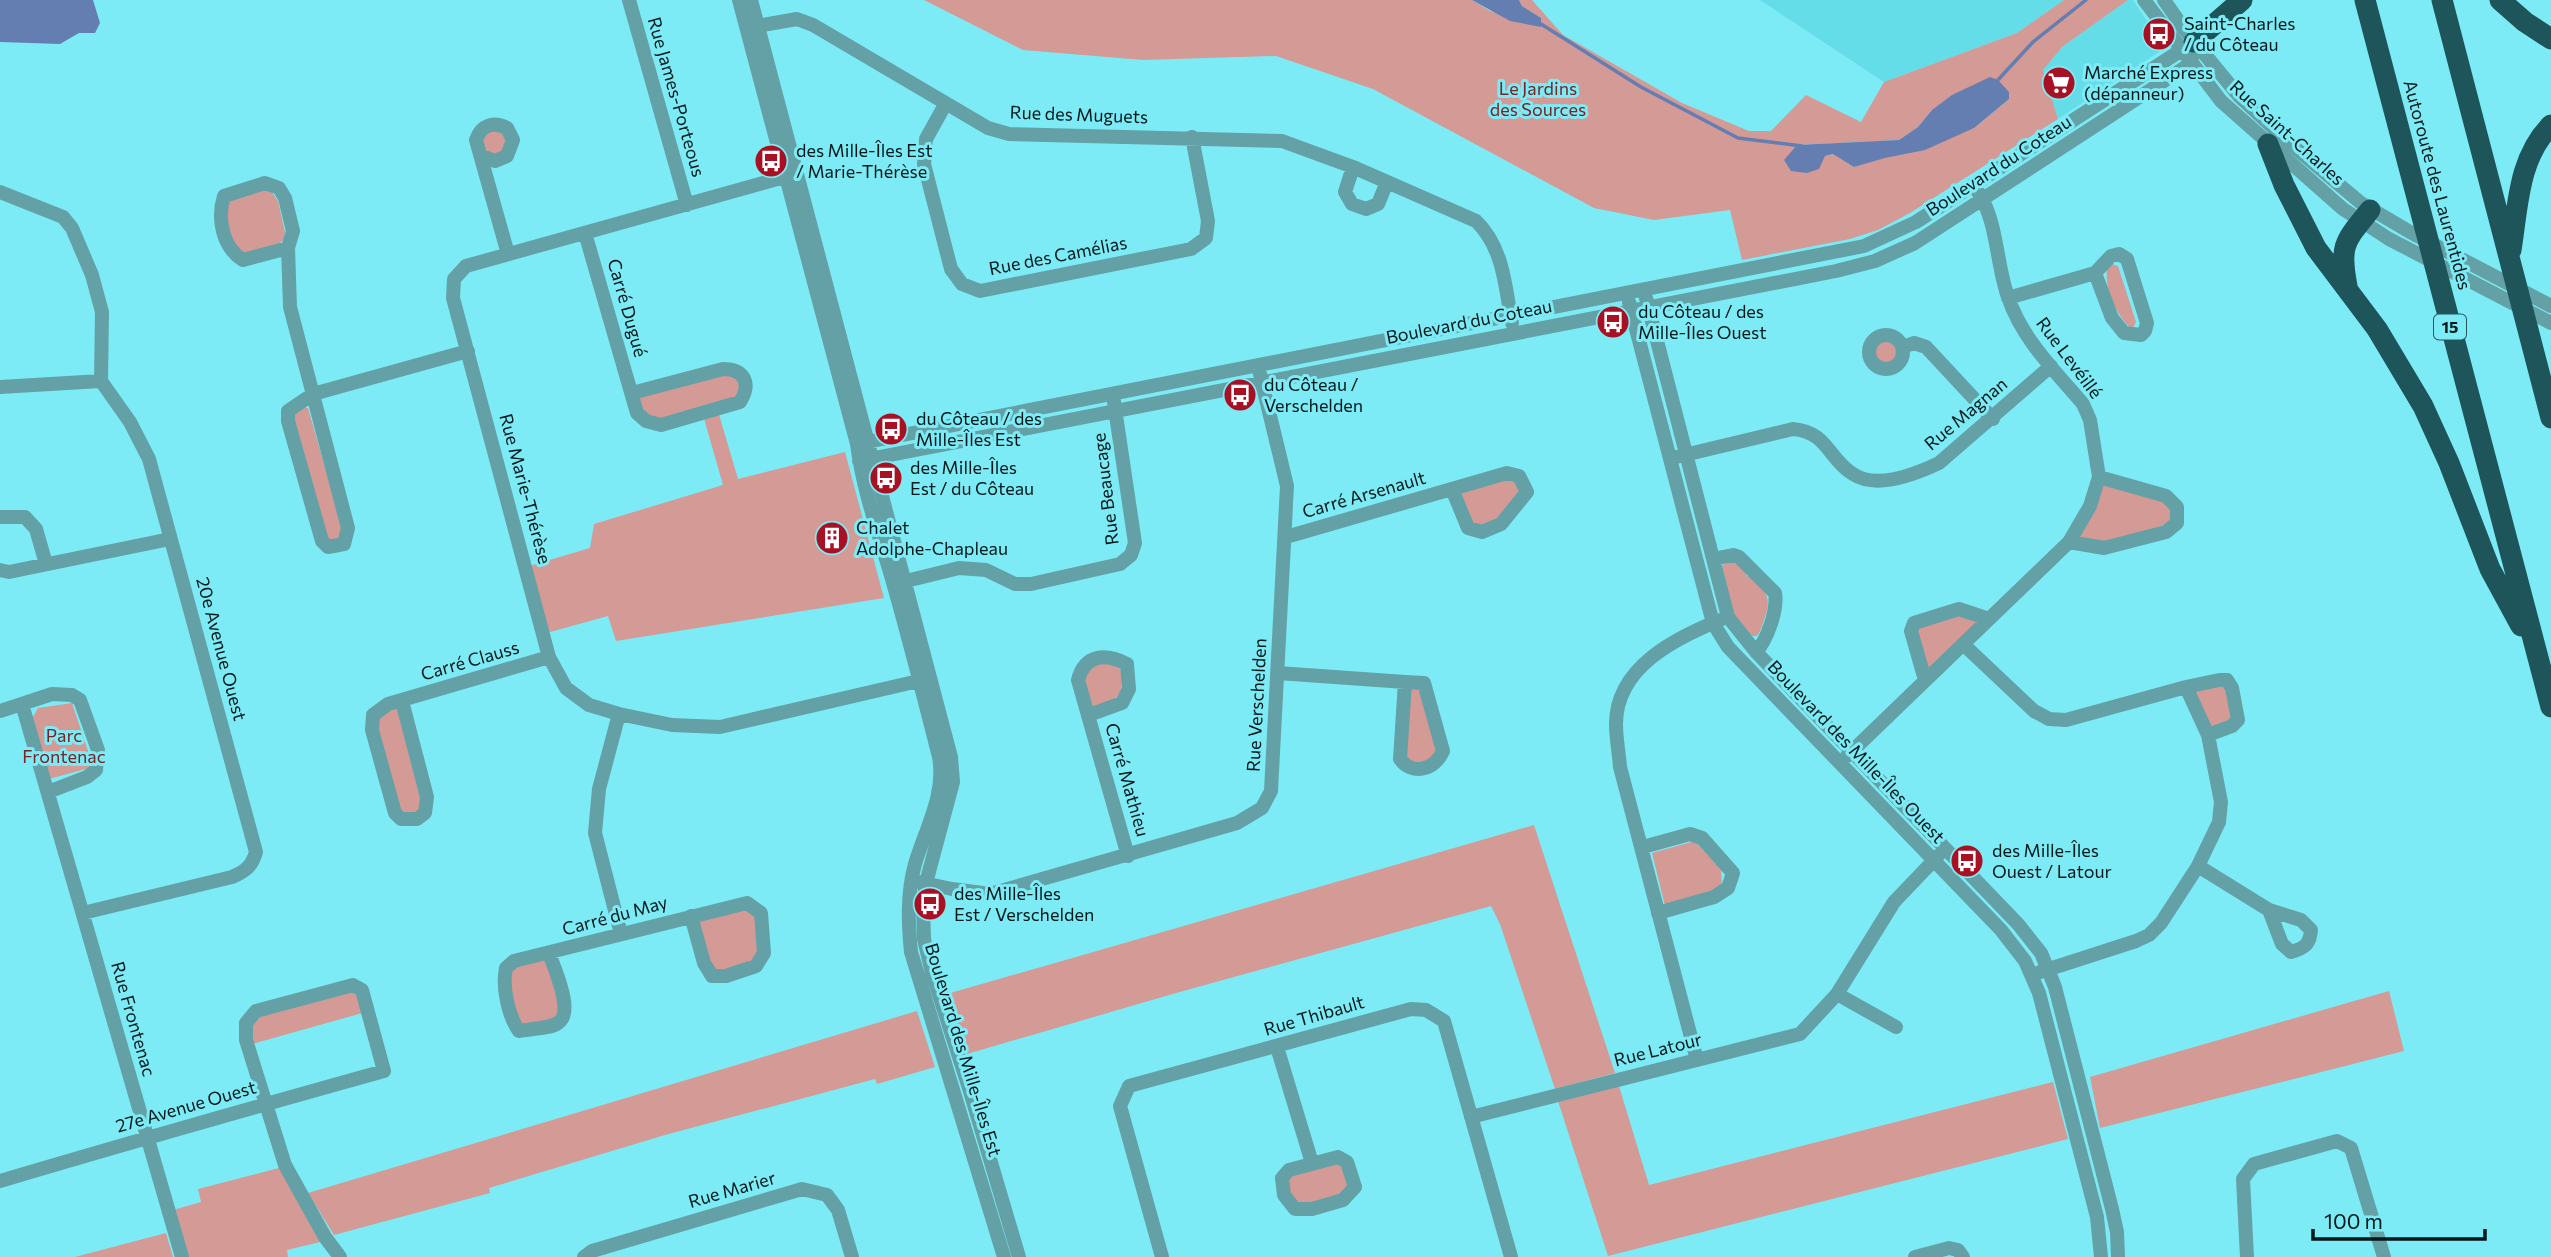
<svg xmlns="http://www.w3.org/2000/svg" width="2551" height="1257" font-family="Commissioner,sans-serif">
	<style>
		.built { fill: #65dde8 }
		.green { fill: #d49a95; fill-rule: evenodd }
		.water { fill: #657eb2 }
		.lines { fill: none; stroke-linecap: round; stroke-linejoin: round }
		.stream { stroke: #657eb2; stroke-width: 3.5 }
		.minor { stroke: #63a1a7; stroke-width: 14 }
		.highway { stroke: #1d555a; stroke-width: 21 }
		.labels { text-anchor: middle; stroke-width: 6; stroke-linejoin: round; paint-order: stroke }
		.shield { fill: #7debf5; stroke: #26575c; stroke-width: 2 }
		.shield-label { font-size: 16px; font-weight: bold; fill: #01181a }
		.poi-label { font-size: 18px; fill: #01181a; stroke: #7debf5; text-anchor: start }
		.park-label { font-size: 18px; fill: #762425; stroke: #7debf5 }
		.street-label { font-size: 18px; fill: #01181a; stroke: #7debf5 }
	</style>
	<rect width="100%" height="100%" fill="#7debf5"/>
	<!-- built -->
	<path class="built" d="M1760,0H2064L2017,33L1884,82Z
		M2128,0H2133L2159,39V52L2058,119L2042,70L2062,47Z"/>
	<!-- green -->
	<path class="green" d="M924,0H1472L1490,11L1541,27V18L1522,6L1519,0H1532L1563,35L1682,103L1749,131H1771L1806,95L1861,122L1884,82L2017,33L2064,0H2128L2062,47L2043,70L2058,119L1910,213L1878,230L1850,239L1742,260L1730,210L1654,220L1594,208L1373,89L1276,56L1143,60L1023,50ZM2009,99L1974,128L1854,167L1834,154L1825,156L1797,145L1899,140L1918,127L1932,110Z
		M484,131L507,132L505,154L486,155L481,136Z
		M262,190L271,191L278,201L285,232L284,239L279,244L243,255C229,242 220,216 230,198Z
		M2112,264L2118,266L2136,322L2132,330C2117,316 2104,289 2107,268Z
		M1873 352a13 13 0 1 1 26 0a13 13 0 1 1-26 0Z
		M723,369L741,373L740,402L646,421L632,393Z
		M304,408H308L343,530L338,539L331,541L327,538L291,417Z
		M718,411L738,479L845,452L884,598L616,641L608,616L543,634L526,567L590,548L594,524L723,485L703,415Z
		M1508,476L1516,479L1523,490L1500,520L1482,527L1471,522L1457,492Z
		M2100,481L2164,498L2174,508L2176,521L2102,546L2073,541Z
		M1728,562H1736L1747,573L1746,577L1749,575C1763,590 1772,593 1766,614C1763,622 1762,629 1757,636H1752L1736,617L1732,609L1722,565Z
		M1958,611L1985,619L1926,676L1915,626Z
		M1110,661L1120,666C1125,696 1120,699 1093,709L1084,681L1085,668Z
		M2226,682L2237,720L2209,734L2187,688Z
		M1416,688L1421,691L1439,751L1425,765L1406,761L1409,690Z
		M402,701L425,813L401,819L373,715Z
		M72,703L92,763L89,768L49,779L33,717L38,708Z
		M1534,825L1615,1073L1555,1089L1500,924L1491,906L1176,993L967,1054L947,994Z
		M1695,841L1721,869L1722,887L1665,906L1652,853Z
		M747,903L761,913L756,966L712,976L691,916Z
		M549,953L563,1018L519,1031L506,968Z
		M354,988L366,1012L249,1045L248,1024L257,1014Z
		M2389,991L2404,1051L2100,1128L2090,1077Z
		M917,1011L935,1067L877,1084L875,1079L665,1135L489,1188L490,1193L334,1235L308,1193Z
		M2053,1082L2068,1139L1608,1256L1558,1101L1619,1086L1649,1185Z
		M1338,1157L1355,1187L1312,1209L1284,1195L1289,1170Z
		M279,1168L324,1241L287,1250L288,1257H186L173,1210L201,1202L198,1189Z
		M166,1233L173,1257H75Z"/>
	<!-- water -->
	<path class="water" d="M0,0H93L100,23L95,33H79L60,44L0,42Z
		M1472,0H1519L1522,6L1541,18V27L1510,21Z
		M1990,77L1998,80L2009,92V99L1974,128L1925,150L1885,158L1854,167L1833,154L1825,156L1819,169L1807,173L1791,171L1784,160L1797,145L1899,140L1918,127L1932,110L1952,95Z"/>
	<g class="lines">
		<!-- stream -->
		<path class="stream" d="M1541,24L1641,87L1738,138L1802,146
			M1997,81L2033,42L2086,0"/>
		<!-- minor -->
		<path class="minor" d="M629,0L687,205
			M739,0L857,444C863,491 879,534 892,579C909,638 924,698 939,757C946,794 925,830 915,864C907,893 908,922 911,952L1004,1257
			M751,0L951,757L953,782L926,883L923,905L924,939L932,973L969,1088L1019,1257
			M2144,0L2221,101L2343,209L2389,239L2551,323
			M2164,0L2184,29L2239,96L2294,147L2361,203L2410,232L2551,306
			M751,27L797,19L813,25L988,128L1009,134L1282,141L1353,167L1476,221C1504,248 1505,287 1512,323
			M946,103L926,139L924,164L951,269L962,284L980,291L1191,249L1206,238L1208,221L1192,137
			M482,156L495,161L507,156L513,140L507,128C493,121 481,125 476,140L508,254
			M1353,167L1345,192L1352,204L1366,209L1378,204L1387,182
			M795,174L466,266L454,279L453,298L549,657L566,688L589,705L619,714L672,725L720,727L927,679
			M0,192L63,217L72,228L92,275L102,312L101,381
			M585,233L637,413L646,421L661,425L740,402C752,383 744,369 723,369L632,393
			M288,248L243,260C222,247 217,218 224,196L265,183L279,188L285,198L293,231L288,248L290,307L348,528L344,544L328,547L322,541L288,421V411L313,394L468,351
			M1646,298L1728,617L1756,652L2018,924L2041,953L2055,987L2112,1209L2117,1232L2118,1257
			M2008,298L2095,273L2111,256L2119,254L2127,259L2147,323L2145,331L2141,335L2124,333L2112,318L2095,273
			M1629,302L1713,623L1728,647L2001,930L2025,961L2039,993L2097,1217L2101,1257
			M1869 352a17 17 0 1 1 34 0a17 17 0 1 1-34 0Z
			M1903,347L1914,343L1926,347L1993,419
			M0,387L101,381L130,422L149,459L256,852C252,866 246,871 232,877L83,913
			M857,444L1864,246L1916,222L2194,42
			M1676,457L1793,429C1828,432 1828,459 1853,474C1877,490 1916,474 1939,463L2051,366
			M859,461L1836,271L1875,261L1915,243L2184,68L2191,63L2194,42
			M0,517H25L36,529L46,564
			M1286,537L1507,473L1519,476L1527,492L1501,524L1482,532L1468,528L1452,489
			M2069,542L2104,548L2166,532L2177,523V507L2166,496L2099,477
			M1713,559L1733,555L1739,557L1775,593C1778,610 1767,640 1756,652
			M0,570L9,572L170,539
			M906,581L959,568L986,570L1015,584H1031L1120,564L1131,555L1135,543L1114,402
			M1963,644L2034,711L2049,719L2066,720L2186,687L2208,735L2221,802L2219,822L2198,866L2161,923L2149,935L2136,941L2040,972
			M1278,673L1405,682L1424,683L1443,751C1435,770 1412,776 1400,759L1405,682
			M1925,680L1911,631L1914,623L1959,609L1989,619
			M2186,687L2219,680H2227L2232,688L2238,720L2232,726L2208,735
			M402,701L427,797L425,813L417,819H401L395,813L372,730L373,715L388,704L549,657
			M22,704L182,1257
			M0,711L52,694L72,695L80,700L98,750L96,770L87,777L48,792
			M619,714L599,789L595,833L621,934
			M1089,715L1122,703L1129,689L1127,664C1105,653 1085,654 1078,680L1128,856
			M1847,756L2069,542L2090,506L2099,477L2090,420L2083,404C2055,371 2022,339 2008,297C1996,264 1998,222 1978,192
			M1643,847L1690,834L1702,838L1733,873L1728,888L1714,897L1658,913
			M2198,866L2269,910L2301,920L2311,930C2310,944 2305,948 2291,952L2282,944L2269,910
			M919,882L952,889L990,894L1237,823L1262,808L1271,791L1287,486L1260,374
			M549,953C554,968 575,1012 558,1023C549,1029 530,1029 519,1031C508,1016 502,986 506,968L514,961L747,903L761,913L764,953L756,966L726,976H712L704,963L691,916
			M1837,994L1896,1027
			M1277,1047L1312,1163
			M1697,1060L1620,767C1619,753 1616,738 1616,724C1616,667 1676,638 1720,620
			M1471,1117L1800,1034L1837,994L1894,902L1938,856
			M1338,1157L1347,1162L1355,1187L1343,1200L1312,1209H1295L1284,1195L1282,1178L1289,1170Z
			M0,1181C128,1143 255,1107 384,1071L362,990L353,985L256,1011L246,1023V1040L285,1165L325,1237L340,1257
			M584,1257L592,1251L802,1189L827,1195L838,1210L852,1257
			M1162,1257L1120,1106L1129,1086L1411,1009L1426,1010L1444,1021L1511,1257
			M1915,1257L1949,1248L1958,1250L1963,1257
			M2247,1257L2243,1179L2254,1164L2337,1141L2351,1148L2384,1257"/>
		<!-- highway -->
		<path class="highway" d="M2365,0L2551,707
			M2442,0L2551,418
			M2500,0L2525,22L2551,39
			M2194,42L2242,0
			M2268,144L2284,185L2316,248L2377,329L2423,406L2449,463L2490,569L2521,626
			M2511,250C2518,207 2518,158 2551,125
			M2347,286C2339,245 2345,241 2370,210"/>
	</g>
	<!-- icons -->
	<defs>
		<symbol id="bus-disc" viewBox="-11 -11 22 22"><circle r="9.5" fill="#a81123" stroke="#7debf5"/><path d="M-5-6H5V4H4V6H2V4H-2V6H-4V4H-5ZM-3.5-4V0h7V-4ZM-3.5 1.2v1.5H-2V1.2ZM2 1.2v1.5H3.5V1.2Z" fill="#fff"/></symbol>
		<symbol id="supermarket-disc" viewBox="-11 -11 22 22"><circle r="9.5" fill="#a81123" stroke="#7debf5"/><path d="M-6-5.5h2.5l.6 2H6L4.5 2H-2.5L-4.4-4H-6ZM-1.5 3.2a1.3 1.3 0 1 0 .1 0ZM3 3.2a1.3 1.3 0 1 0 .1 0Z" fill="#fff"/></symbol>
		<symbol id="building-disc" viewBox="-11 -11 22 22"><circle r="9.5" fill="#a81123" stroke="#7debf5"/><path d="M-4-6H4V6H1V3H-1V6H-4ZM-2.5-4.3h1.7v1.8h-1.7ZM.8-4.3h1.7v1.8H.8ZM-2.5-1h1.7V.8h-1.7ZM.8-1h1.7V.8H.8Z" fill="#fff"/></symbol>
	</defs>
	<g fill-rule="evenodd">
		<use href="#bus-disc" x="2140" y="15" width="38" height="38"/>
		<use href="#supermarket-disc" x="2040" y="64" width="38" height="38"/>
		<use href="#bus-disc" x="752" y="142" width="38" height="38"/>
		<use href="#bus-disc" x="1594" y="303" width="38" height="38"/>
		<use href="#bus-disc" x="1221" y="376" width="38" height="38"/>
		<use href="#bus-disc" x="872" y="410" width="38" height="38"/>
		<use href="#bus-disc" x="867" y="459" width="38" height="38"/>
		<use href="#building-disc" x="813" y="519" width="38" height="38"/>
		<use href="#bus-disc" x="1948" y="842" width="38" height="38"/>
		<use href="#bus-disc" x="911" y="885" width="38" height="38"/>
	</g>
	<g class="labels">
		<!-- shield labels -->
		<rect class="shield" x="2434" y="314.5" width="32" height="25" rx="5"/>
		<g class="shield-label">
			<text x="2450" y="333">15</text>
		</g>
		<!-- poi labels -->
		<g class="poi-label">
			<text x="2184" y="30">Saint-Charles<tspan x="2184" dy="21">/ du Côteau</tspan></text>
			<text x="2084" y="79">Marché Express<tspan x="2084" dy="21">(dépanneur)</tspan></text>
			<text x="796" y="157">des Mille-Îles Est<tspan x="796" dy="21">/ Marie-Thérèse</tspan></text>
			<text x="1638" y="318">du Côteau / des<tspan x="1638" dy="21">Mille-Îles Ouest</tspan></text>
			<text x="1264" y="391">du Côteau /<tspan x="1264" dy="21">Verschelden</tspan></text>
			<text x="916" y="425">du Côteau / des<tspan x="916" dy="21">Mille-Îles Est</tspan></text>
			<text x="910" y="474">des Mille-Îles<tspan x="910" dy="21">Est / du Côteau</tspan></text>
			<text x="856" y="534">Chalet<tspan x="856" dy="21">Adolphe-Chapleau</tspan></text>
			<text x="1992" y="857">des Mille-Îles<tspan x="1992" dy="21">Ouest / Latour</tspan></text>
			<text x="954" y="900">des Mille-Îles<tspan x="954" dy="21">Est / Verschelden</tspan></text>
		</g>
		<!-- park labels -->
		<g class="park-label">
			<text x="1538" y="95">Le Jardins<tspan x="1538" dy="21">des Sources</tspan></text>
			<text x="64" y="742">Parc<tspan x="64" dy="21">Frontenac</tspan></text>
		</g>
		<!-- street labels -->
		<g class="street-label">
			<text transform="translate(676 97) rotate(74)" y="6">Rue James-Porteous</text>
			<text transform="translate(1079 115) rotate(2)" y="6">Rue des Muguets</text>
			<text transform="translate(2287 133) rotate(42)" y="6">Rue Saint-Charles</text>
			<text transform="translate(1999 166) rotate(-33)" y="6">Boulevard du Coteau</text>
			<text transform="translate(2437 185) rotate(75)" y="6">Autoroute des Laurentides</text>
			<text transform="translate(1058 256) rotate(-11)" y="6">Rue des Camélias</text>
			<text transform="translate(627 308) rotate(74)" y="6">Carré Dugué</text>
			<text transform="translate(1469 322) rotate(-11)" y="6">Boulevard du Coteau</text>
			<text transform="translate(2069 358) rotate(53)" y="6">Rue Levéillé</text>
			<text transform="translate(1966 414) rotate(-40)" y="6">Rue Magnan</text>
			<text transform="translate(525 489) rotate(75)" y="6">Rue Marie-Thérèse</text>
			<text transform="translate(1106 489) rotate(-97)" y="6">Rue Beaucage</text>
			<text transform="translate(1364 495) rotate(-16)" y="6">Carré Arsenault</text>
			<text transform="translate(221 649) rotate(75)" y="6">20e Avenue Ouest</text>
			<text transform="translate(470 661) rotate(-16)" y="6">Carré Clauss</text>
			<text transform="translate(1257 705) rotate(-87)" y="6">Rue Verschelden</text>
			<text transform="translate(1856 752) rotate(46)" y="6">Boulevard des Mille-Îles Ouest</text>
			<text transform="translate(1127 780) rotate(74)" y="6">Carré Mathieu</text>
			<text transform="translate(615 916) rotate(-15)" y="6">Carré du May</text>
			<text transform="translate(1314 1016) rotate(-16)" y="6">Rue Thibault</text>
			<text transform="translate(133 1019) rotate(74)" y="6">Rue Frontenac</text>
			<text transform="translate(963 1050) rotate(73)" y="6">Boulevard des Mille-Îles Est</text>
			<text transform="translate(1658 1050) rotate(-14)" y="6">Rue Latour</text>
			<text transform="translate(186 1107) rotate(-16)" y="6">27e Avenue Ouest</text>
			<text transform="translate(732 1190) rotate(-16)" y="6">Rue Marier</text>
		</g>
	</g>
	<!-- scale -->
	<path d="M2313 1229v10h172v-10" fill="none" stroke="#01181a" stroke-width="3.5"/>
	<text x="2324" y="1229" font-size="21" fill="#01181a" stroke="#7debf5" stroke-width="5" paint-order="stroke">100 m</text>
</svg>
